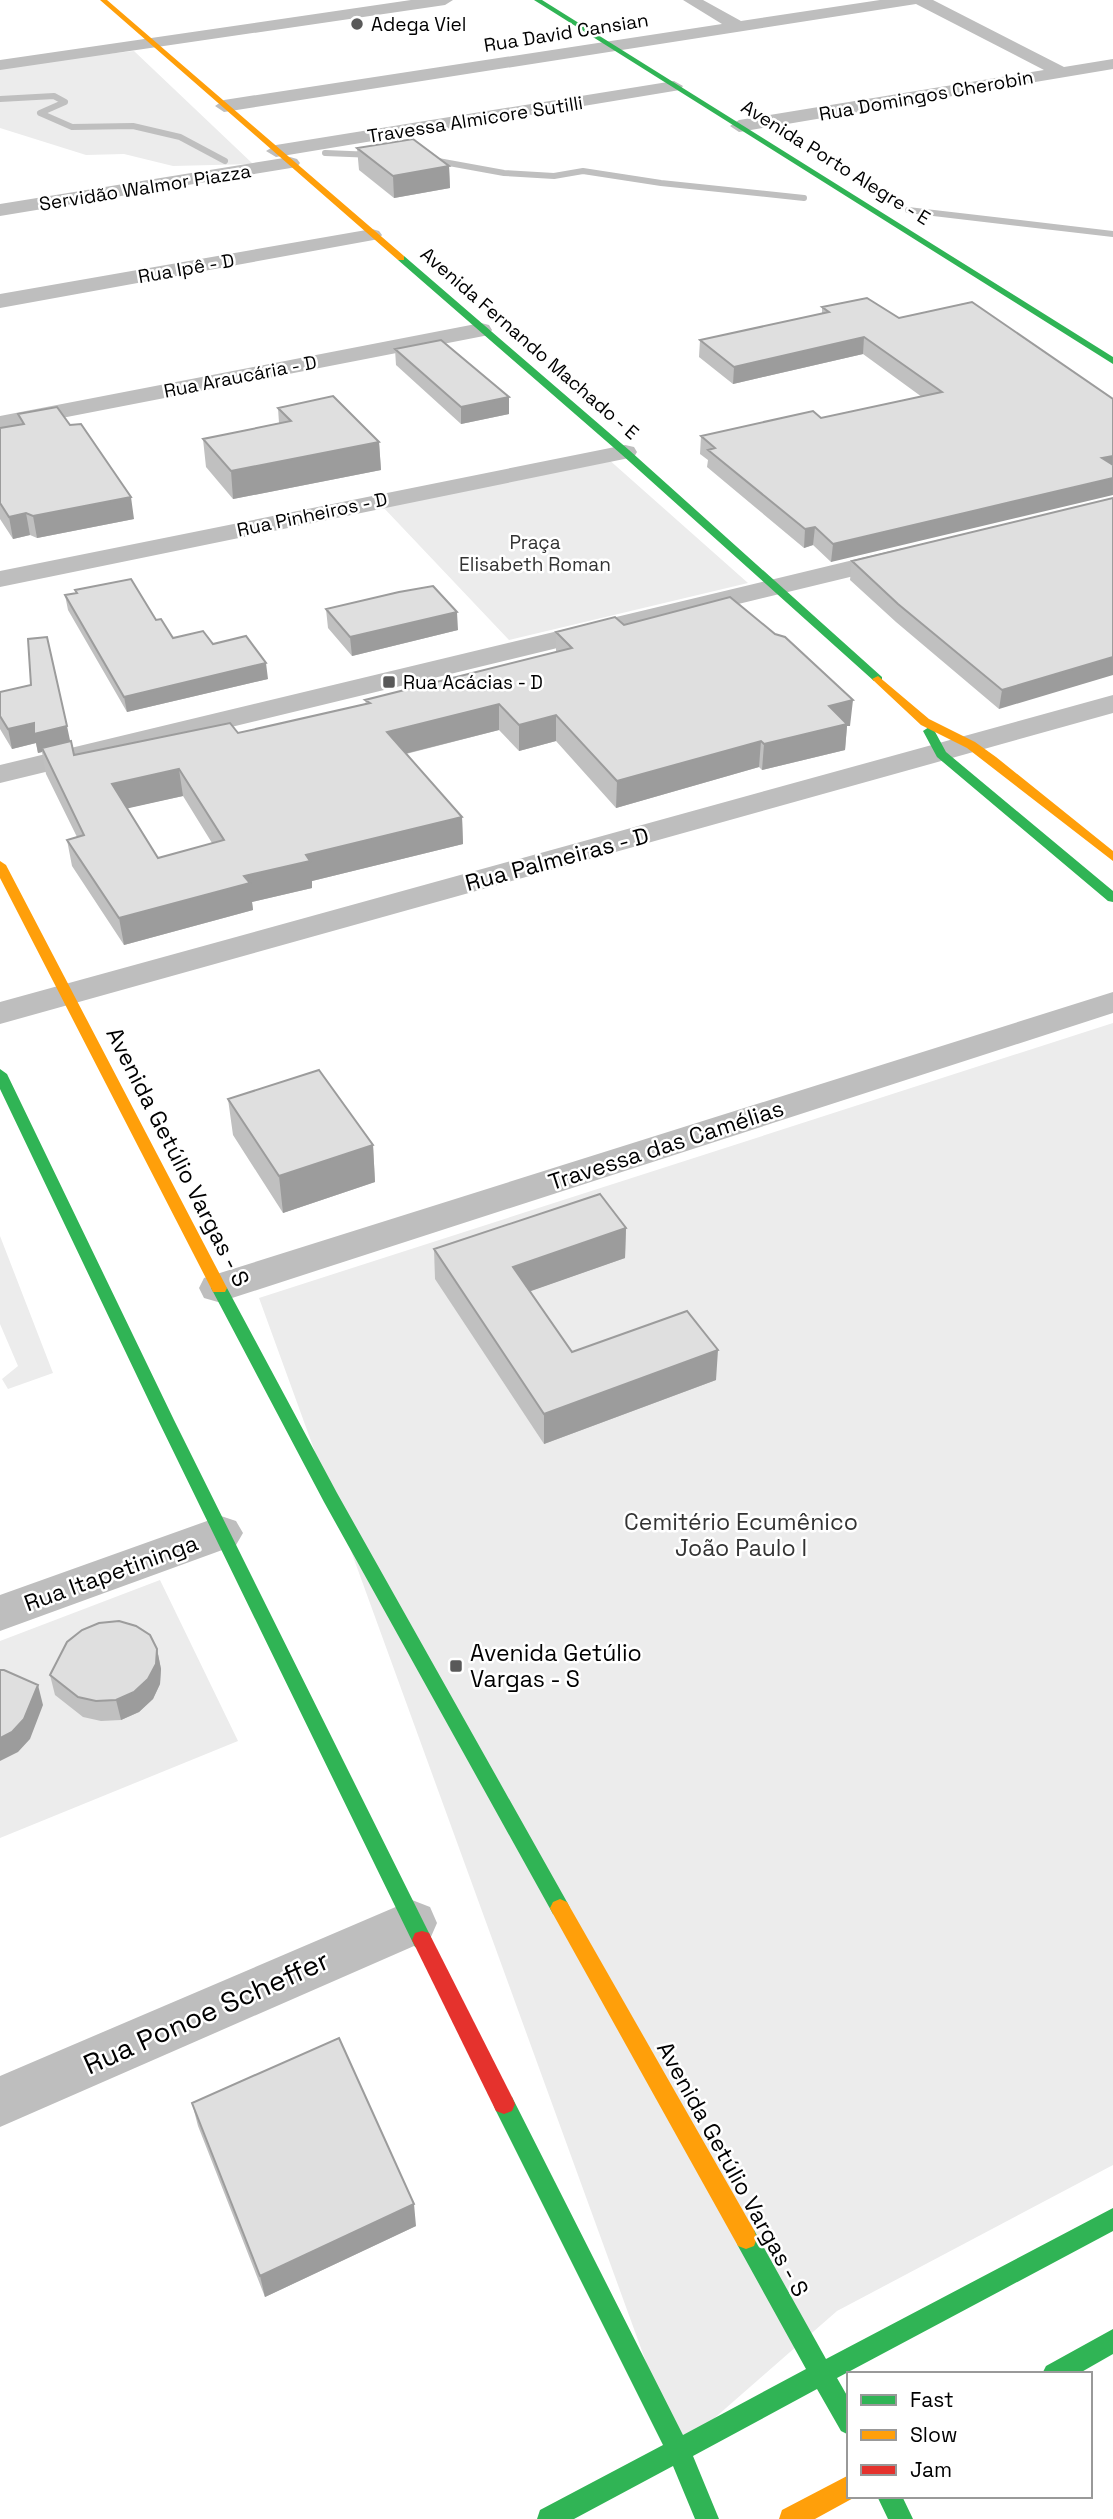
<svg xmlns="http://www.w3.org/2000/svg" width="1113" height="2519" font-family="'Space Grotesk',sans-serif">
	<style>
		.green { fill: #ececec }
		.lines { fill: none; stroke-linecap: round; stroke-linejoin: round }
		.stream { stroke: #bfbfbf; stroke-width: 6 }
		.street { fill: #bebebe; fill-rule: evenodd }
		.fast { fill: #30b455; fill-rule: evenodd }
		.slow { fill: #ff9f0a; fill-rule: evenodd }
		.jam { fill: #e5322d; fill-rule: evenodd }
		.wall { fill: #c0c0c0; fill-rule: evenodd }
		.shaded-wall { fill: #9c9c9c }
		.building { fill: #dfdfdf; stroke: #9c9c9c; stroke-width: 2; fill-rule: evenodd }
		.poi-dot { fill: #595959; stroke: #fff; stroke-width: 2.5 }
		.labels { text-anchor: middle; stroke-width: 5; stroke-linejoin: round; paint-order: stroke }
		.far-poi-label { font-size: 19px; fill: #000; stroke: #fff; text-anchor: start }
		.far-street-label { font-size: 19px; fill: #000; stroke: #fff }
		.far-park-label { font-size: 19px; fill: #333; stroke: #fff }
		.street-label { font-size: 23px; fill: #000; stroke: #fff }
		.park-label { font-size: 23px; fill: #333; stroke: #fff }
		.poi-label { font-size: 23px; fill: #000; stroke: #fff; text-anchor: start }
		.near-street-label { font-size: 28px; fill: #000; stroke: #fff }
	</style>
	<rect width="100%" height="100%" fill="#fff"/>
	<!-- green -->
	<path class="green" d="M134,51L253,164L173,166L124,154L86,155L0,128V66Z
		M607,458L748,583L509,640L382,506Z
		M1113,1023V2165L837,2311L678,2450L259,1298Z
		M0,1236L53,1373L8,1389L2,1379L18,1366L0,1324Z
		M160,1580L238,1741L0,1838V1641Z"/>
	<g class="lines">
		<!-- stream -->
		<path class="stream" d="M0,99L54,96L65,102L40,113L72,127L133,126L180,137L225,161
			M325,153L374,155
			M427,159L504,173L554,176L583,171L661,183L804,198
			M908,210L1113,234"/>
		<!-- street -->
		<path class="street" d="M411,0H453L445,5L0,70V60Z
			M683,0H703L741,21L880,0H933L1064,67L1113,59V69L739,132L730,126L739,120L1044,70L916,4L224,112L215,106L224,100L722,24Z
			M674,81L683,86L680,90L276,157L266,151L276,145Z
			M290,157L297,159L300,163L297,167L0,216V204Z
			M372,229L379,231L382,235L379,239L0,308V294Z
			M481,323L489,325L492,330L489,335L0,430V416Z
			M625,445L634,447L637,452L634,457L0,587V571Z
			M903,548L912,550L916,556L912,562L0,783V765Z
			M1113,695V713L0,1024V1002Z
			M1113,992V1013L232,1298L218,1302L204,1298L199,1288L204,1278Z
			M221,1516L236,1521L243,1533L236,1545L0,1631V1595Z
			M412,1900L430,1907L437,1923L430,1939L0,2127V2076Z"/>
		<!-- fast -->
		<path class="fast" d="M534,0H542L1113,357V364Z
			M398,256H404L629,450L882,677V681H874L621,454L398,260Z
			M929,727L933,728L946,752L1113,891V902L1108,901L937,757L923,731Z
			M0,1069L7,1074L174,1420L429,1933L432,1940L429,1947L422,1949L415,1947L158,1420L0,1089Z
			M219,1282L227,1288L337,1493L567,1902L570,1908L567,1914L560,1917L553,1914L324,1502L211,1288Z
			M504,2094L512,2097L683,2435L806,2369L738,2246L735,2238L738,2230L746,2227L754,2230L826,2359L1113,2208V2231L837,2378L849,2399V2435L841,2431L817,2389L693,2456L719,2519H695L673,2466L574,2519H537L540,2510L663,2445L496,2111L493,2104L496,2097Z
			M1113,2329V2354L1078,2374H1042L1046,2366Z
			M877,2496H902L913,2519H888Z"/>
		<!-- slow -->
		<path class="slow" d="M100,0H107L404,256V260H398Z
			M878,676L929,719L975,742L996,757L1113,851V861L967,748L921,725L874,681L872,679Z
			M0,861L6,865L227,1288L225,1292H213L211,1288L0,878Z
			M560,1899L567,1902L754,2230L757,2238L754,2246L746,2249L738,2246L553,1914L550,1908L553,1902Z
			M849,2475V2496H857L815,2519H779L782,2510Z"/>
		<!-- jam -->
		<path class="jam" d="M422,1931L429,1933L512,2097L515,2104L512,2111L504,2114L496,2111L412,1940L415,1933Z"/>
	</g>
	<!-- wall -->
	<path class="wall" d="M357,148L449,166L450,188L394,198L359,170Z
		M822,307L899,318L1113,399L831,562L813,545L804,548L707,467L708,460L700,454L701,436L821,418L922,397L863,354L733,384L699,357L700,340L822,314Z
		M395,349L509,397V414L461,424L396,365Z
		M278,408L379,442L381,470L233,499L206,467L203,439L279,423Z
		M18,414L134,519L37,538L30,535L13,539L0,519V428L20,425Z
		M1113,498L999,709L896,622L850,580L852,561Z
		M75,590L156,620L173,638L213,644L268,679L127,712L68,610L65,595L76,593Z
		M326,609L458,630L352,656L328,628Z
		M624,625L850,726H847L845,750L762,770L759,767L616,808L556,741L519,751L499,730L406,754L462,817L463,844L312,881V888L252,902L253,910L124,945L72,866L67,840L77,837L46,774L42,752L38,753L36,743L12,749L0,729V692L70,742L74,755L238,733L366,704L365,700L556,652V632ZM183,796L212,843L158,858L127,808Z
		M228,1099L373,1145L375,1182L283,1213L233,1135Z
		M626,1228L625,1258L530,1291L572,1352L716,1380L544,1444L435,1279L434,1249Z
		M157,1649L161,1669L160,1684L153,1699L139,1712L121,1720L101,1721L83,1717L55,1695L50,1675Z
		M192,2103L416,2226L265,2297L198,2126Z"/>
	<!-- shaded-wall -->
	<path class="shaded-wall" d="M449,166L450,188L394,198L393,176Z
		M864,337L863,354L733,384L734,367Z
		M509,397V414L461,424V407Z
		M379,442L381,470L233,499L231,471Z
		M1113,456V473L1102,458Z
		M1113,478V495L831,562L833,544Z
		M131,497L134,519L37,538L33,516Z
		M26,513L30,535L13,539L9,517Z
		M815,527L813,545L804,548L805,529Z
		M457,612L458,630L352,656L350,637Z
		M1113,657V675L999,709L1002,690Z
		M266,663L268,679L127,712L124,697Z
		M853,700L850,726H847L845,750L762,770L764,744L829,706Z
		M499,704V730L388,758L387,732Z
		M556,715V741L519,751V725Z
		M34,723L67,726L71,745L42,748V752L38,753L36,743L12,749L8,729Z
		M761,741L759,767L616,808L617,781Z
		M179,769L183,796L116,811L112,784Z
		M462,817L463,844L312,881V888L252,902L253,910L124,945L119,918L306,855Z
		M373,1145L375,1182L283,1213L279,1176Z
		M626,1228L625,1258L514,1297L513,1267Z
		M718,1350L716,1380L544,1444V1414Z
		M157,1649L161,1669L160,1684L153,1699L139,1712L121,1720L116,1700Z
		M38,1685L43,1705L30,1739L18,1752L0,1761V1738Z
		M414,2204L416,2226L265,2297L260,2276Z"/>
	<!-- building -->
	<path class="building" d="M413,139L449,166L393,176L357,148Z
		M867,298L899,318L972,302L1113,399V456L1102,458L1113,465V478L833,544L815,527L805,529L708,450L715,448L701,436L813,411L821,418L942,392L864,337L734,367L700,340L829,312L822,307Z
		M441,340L509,397L461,407L395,349Z
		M333,396L379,442L231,471L203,439L291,421L278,408Z
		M57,407L70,425L81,424L131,497L33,516L26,513L9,517L0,503V428L24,424L18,414Z
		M1113,498V657L1002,690L898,604L852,561Z
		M131,579L156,620L161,619L173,638L203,631L213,644L246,636L266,663L124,697L65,595L77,593L75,590Z
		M433,586L457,612L350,637L326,609L399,592Z
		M730,597L775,634L785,637L853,700L829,706L847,724L764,744L761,741L617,781L556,715L519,725L499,704L387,732L462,817L306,855L310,861L244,876L250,883L119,918L67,840L84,835L42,748L71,741L74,755L230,723L238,733L370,703L365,700L572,648L556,632L615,617L624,625ZM179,769L224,840L158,858L112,784Z
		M47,637L67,726L34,734V723L8,729L0,716V692L31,685L28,639Z
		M319,1070L373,1145L279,1176L228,1099Z
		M600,1194L626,1228L513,1267L572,1352L687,1311L718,1350L544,1414L434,1249Z
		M119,1621L136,1626L150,1635L157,1649L156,1664L148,1679L134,1692L116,1700L96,1701L78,1697L50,1675L67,1642L82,1630L99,1623Z
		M0,1670H4L38,1685L24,1719L12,1732L0,1738Z
		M339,2038L414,2204L260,2276L192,2103Z"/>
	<!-- markers -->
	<g class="poi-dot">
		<circle cx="357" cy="24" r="7"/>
		<rect x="382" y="675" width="14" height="14" rx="3.5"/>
		<rect x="449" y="1659" width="14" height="14" rx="3.5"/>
	</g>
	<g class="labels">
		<!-- far-poi labels -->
		<g class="far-poi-label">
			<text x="371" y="31">Adega Viel</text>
			<text x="403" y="689">Rua Acácias - D</text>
		</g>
		<!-- far-street labels -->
		<g class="far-street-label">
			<text transform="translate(566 32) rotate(-9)" y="7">Rua David Cansian</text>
			<text transform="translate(926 95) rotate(-10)" y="7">Rua Domingos Cherobin</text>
			<text transform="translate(475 119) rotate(-9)" y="7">Travessa Almicore Sutilli</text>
			<text transform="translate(836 162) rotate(32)" y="7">Avenida Porto Alegre - E</text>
			<text transform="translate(145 187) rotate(-9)" y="7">Servidão Walmor Piazza</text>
			<text transform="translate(186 268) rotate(-10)" y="7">Rua Ipê - D</text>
			<text transform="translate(530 343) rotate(41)" y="7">Avenida Fernando Machado - E</text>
			<text transform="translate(240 376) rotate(-11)" y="7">Rua Araucária - D</text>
			<text transform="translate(312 514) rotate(-12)" y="7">Rua Pinheiros - D</text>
		</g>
		<!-- far-park labels -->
		<g class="far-park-label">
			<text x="535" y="549">Praça<tspan x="535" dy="22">Elisabeth Roman</tspan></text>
		</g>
		<!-- street labels -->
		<g class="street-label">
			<text transform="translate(557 859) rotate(-15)" y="8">Rua Palmeiras - D</text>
			<text transform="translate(666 1145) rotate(-18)" y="8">Travessa das Camélias</text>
			<text transform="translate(178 1157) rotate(63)" y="8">Avenida Getúlio Vargas - S</text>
			<text transform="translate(111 1573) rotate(-20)" y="8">Rua Itapetininga</text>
			<text transform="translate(733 2169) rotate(61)" y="8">Avenida Getúlio Vargas - S</text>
		</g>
		<!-- park labels -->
		<g class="park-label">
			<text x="741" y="1530">Cemitério Ecumênico<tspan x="741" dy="26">João Paulo I</tspan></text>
		</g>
		<!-- poi labels -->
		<g class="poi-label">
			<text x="470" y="1661">Avenida Getúlio<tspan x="470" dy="26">Vargas - S</tspan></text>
		</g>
		<!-- near-street labels -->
		<g class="near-street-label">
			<text transform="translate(206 2012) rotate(-24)" y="10">Rua Ponoe Scheffer</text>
		</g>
	</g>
	<!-- legend -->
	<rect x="847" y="2372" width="245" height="126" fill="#ffffff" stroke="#999999" stroke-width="2"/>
	<rect x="861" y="2395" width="35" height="10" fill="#30b455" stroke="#999999" stroke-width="2"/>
	<text x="910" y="2407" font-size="21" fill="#000000">Fast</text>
	<rect x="861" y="2430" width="35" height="10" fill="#ff9f0a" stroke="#999999" stroke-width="2"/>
	<text x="910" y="2442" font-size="21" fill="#000000">Slow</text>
	<rect x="861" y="2465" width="35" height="10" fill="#e5322d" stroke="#999999" stroke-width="2"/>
	<text x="910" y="2477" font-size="21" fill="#000000">Jam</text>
</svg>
